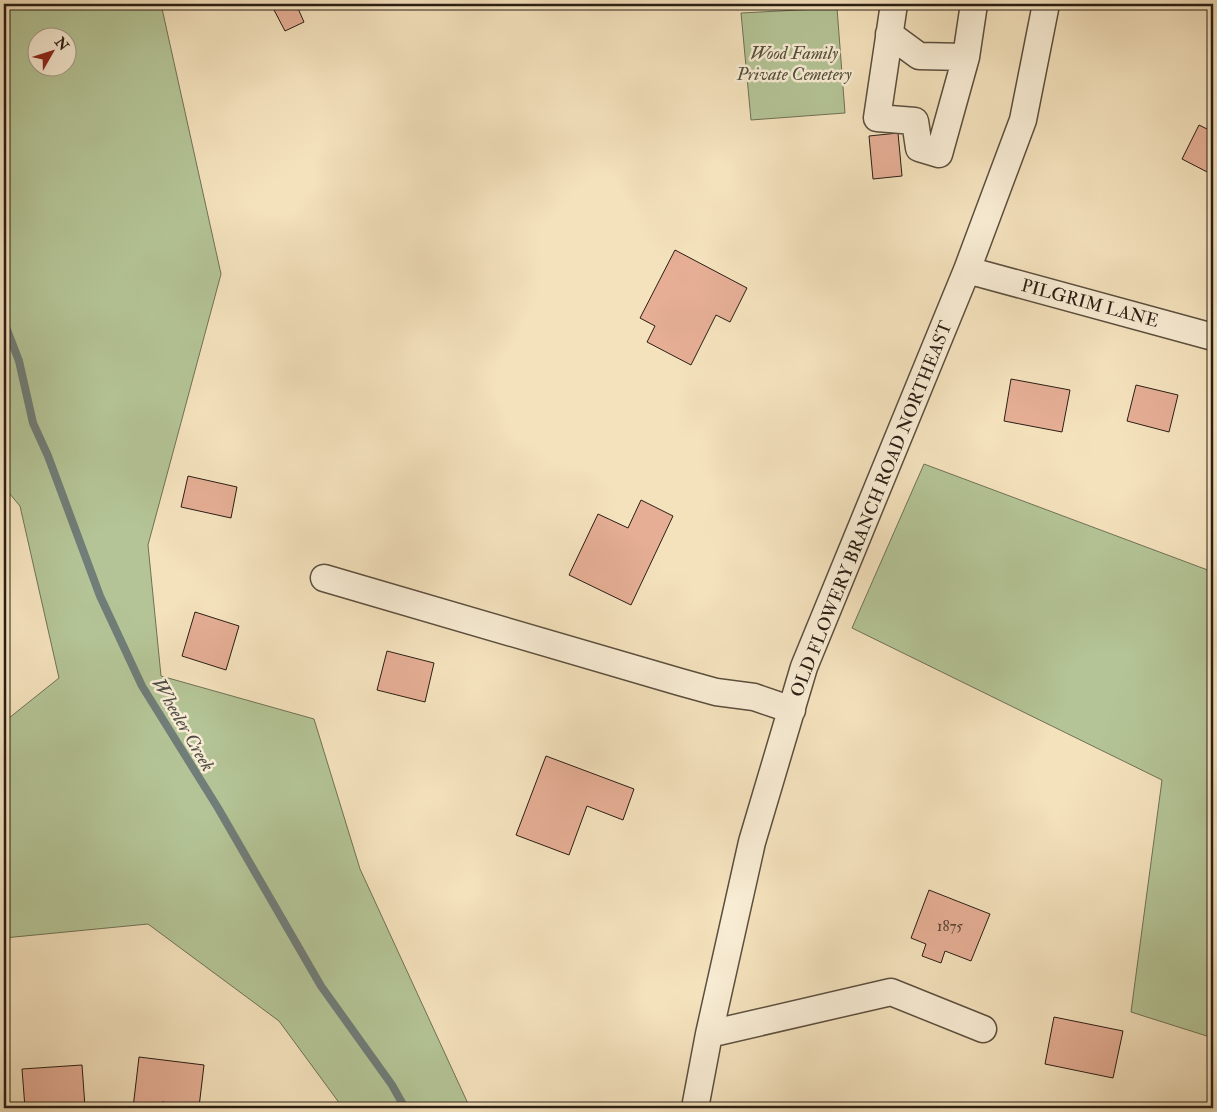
<svg xmlns="http://www.w3.org/2000/svg" width="1217" height="1112" font-family="'IM FELL Double Pica',serif">
	<style>
		.green { fill: #b4c496; stroke: #6f7155; fill-rule: evenodd }
		.lines { fill: none; stroke-linecap: round; stroke-linejoin: round }
		.stream { stroke: #707d78; stroke-width: 8 }
		.building { fill: #e5ae95; stroke: #2a1e14 }
		.minor-casing { stroke: #5c4f3e; stroke-width: 29 }
		.minor { stroke: #f8ecd4; stroke-width: 26 }
		.labels { text-anchor: middle; stroke-width: 5; stroke-linejoin: round; paint-order: stroke }
		.number-label { font-size: 15px; fill: #594234 }
		.park-label { font-size: 18px; font-style: italic; fill: #53503b; stroke: #f8ecd4 }
		.street-label { font-size: 18px; fill: #2a1e14; stroke: #f8ecd4 }
		.water-label { font-size: 19px; font-style: italic; fill: #4d4d46; stroke: #f8ecd4 }
	</style>
	<rect width="100%" height="100%" fill="#f4e2bd"/>
	<filter id="stains"><feTurbulence type="fractalNoise" baseFrequency=".004" numOctaves="4"/><feColorMatrix values="0 0 0 0 .2 0 0 0 0 .09 0 0 0 0 .02 0 0 0 .5 -.17"/></filter>
	<radialGradient id="worn" r=".72"><stop offset=".6" stop-color="#630" stop-opacity="0"/><stop offset="1" stop-color="#630" stop-opacity=".3"/></radialGradient>
	<!-- green -->
	<path class="green" d="M4,4H161L221,274L148,545L161,676L314,719L360,869L470,1108H343L279,1021L148,924L4,938V722L59,678L20,506L4,487ZM38,38H68V68H38Z
		M837,8L845,113L751,120L741,13Z
		M924,464L1213,572V1038L1131,1012L1162,780L852,628Z"/>
	<g class="lines">
		<!-- stream -->
		<path class="stream" d="M4,322L19,361L33,423L48,456L100,596L142,686L218,808L321,986L392,1085L405,1108"/>
	</g>
	<!-- building -->
	<path class="building" d="M283,4H296L304,22L285,31L273,8Z
		M1199,125L1213,132V175L1182,159Z
		M898,133L902,176L873,179L869,136Z
		M675,250L747,288L730,322L716,315L691,365L647,342L655,326L640,318Z
		M1011,379L1070,390L1062,432L1004,421Z
		M1136,385L1178,395L1169,432L1127,421Z
		M188,476L237,487L231,518L181,507Z
		M641,500L673,516L631,605L569,575L598,514L628,528Z
		M195,612L239,626L226,670L182,656Z
		M387,651L434,663L425,702L377,690Z
		M546,756L634,789L623,820L587,806L569,855L516,835Z
		M929,890L990,914L971,961L945,951L941,963L922,956L926,944L911,938Z
		M1054,1017L1123,1031L1113,1078L1045,1064Z
		M139,1057L204,1065L199,1107L162,1102L161,1108H133Z
		M82,1065L85,1107L25,1108L22,1069Z"/>
	<g class="lines">
		<defs>
			<path id="minor" d="M894,4L877,118L915,121L919,148L939,154L966,57L974,4
				M889,34L919,56L966,57
				M967,270L1213,337
				M324,578L680,682L716,692L754,697L792,710
				M709,1034L891,992L983,1029
				M695,1108L709,1034L752,842L804,667L967,270L1023,120L1046,4"/>
		</defs>
		<!-- minor casing -->
		<use href="#minor" class="minor-casing"/>
		<!-- minor -->
		<use href="#minor" class="minor"/>
	</g>
	<g class="labels">
		<!-- number labels -->
		<g class="number-label">
			<text x="950" y="931">1875</text>
		</g>
		<!-- park labels -->
		<g class="park-label">
			<text x="794" y="59">Wood Family<tspan x="794" dy="21">Private Cemetery</tspan></text>
		</g>
		<!-- street labels -->
		<g class="street-label">
			<text transform="translate(1090 303) rotate(15)" y="6">PILGRIM LANE</text>
			<text transform="translate(871 509) rotate(-68)" y="6">OLD FLOWERY BRANCH ROAD NORTHEAST</text>
		</g>
		<!-- water labels -->
		<g class="water-label">
			<text transform="translate(184 724) rotate(60)" y="7">Wheeler Creek</text>
		</g>
	</g>
	<!-- margin -->
	<rect width="1217" height="1112" fill="none" stroke="#f4e2bd" stroke-width="20"/>
	<rect x="5" y="5" width="1207" height="1102" fill="none" stroke="#2a1e14" stroke-width="2.5"/>
	<rect x="10" y="10" width="1197" height="1092" fill="none" stroke="#2a1e14"/>
	<!-- north arrow -->
	<g transform="translate(52 52) rotate(51)"><circle r="24" fill="#f8ecd4" stroke="#a69a87"/>
	<path d="M0-4L9 19L0 12L-9 19Z" fill="#8f2418"/>
	<text y="-8" font-size="14" font-weight="bold" text-anchor="middle" fill="#2a1e14">N</text>
	</g>
	<rect width="100%" height="100%" filter="url(#stains)"/>
	<rect width="100%" height="100%" fill="url(#worn)"/>
</svg>
